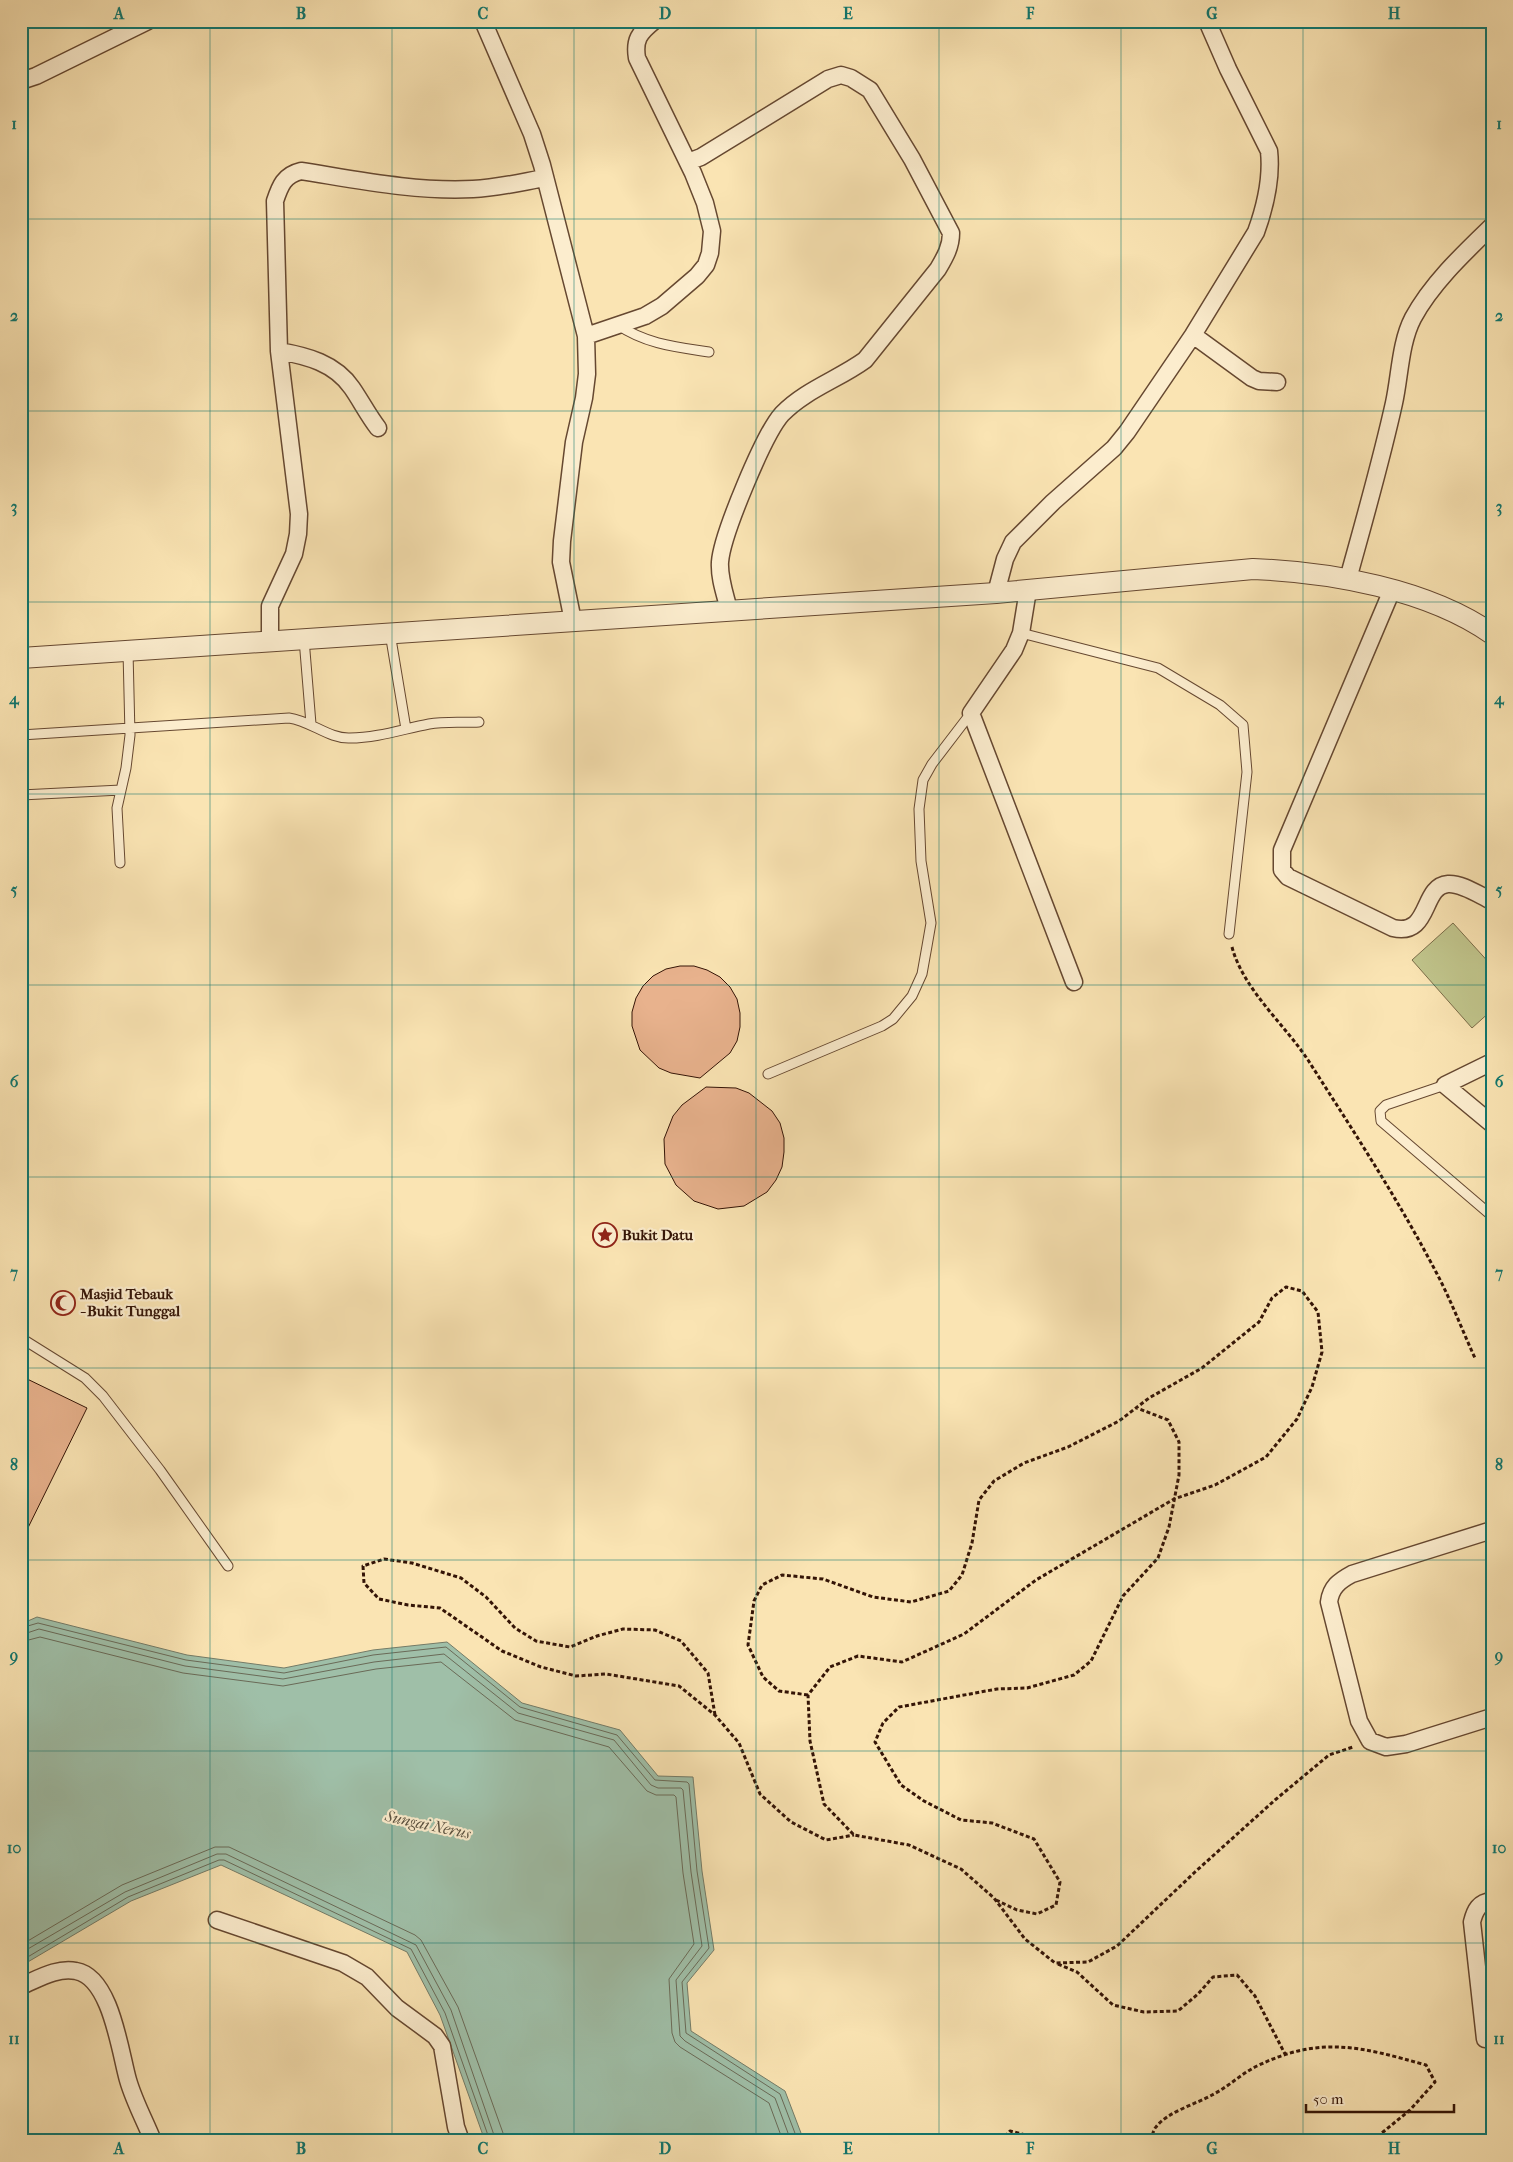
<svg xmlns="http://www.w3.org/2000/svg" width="1513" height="2162" font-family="'IM FELL French Canon',serif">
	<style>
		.green { fill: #c0c48b; stroke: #7a6c48 }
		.water { fill: #9fbfa8; stroke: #747b67 }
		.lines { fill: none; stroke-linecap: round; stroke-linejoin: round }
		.shore { stroke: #6a6a57; stroke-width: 1 }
		.building { fill: #e8b28d; stroke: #341406 }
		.service-casing { stroke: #664831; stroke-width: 11 }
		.minor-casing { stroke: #664831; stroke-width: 19 }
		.tertiary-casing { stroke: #664831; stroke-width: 22 }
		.path { stroke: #341406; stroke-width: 3; stroke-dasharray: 4 2.5; stroke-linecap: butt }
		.service { stroke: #fcedce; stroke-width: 9 }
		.minor { stroke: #fcedce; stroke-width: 16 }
		.tertiary { stroke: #fcedce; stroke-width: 20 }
		.grid { fill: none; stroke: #0f766e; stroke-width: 1; stroke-opacity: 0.55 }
		.labels { text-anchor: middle; stroke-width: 4.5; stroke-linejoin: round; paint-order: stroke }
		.poi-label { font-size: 15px; font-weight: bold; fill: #341406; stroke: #fcedce; text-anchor: start }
		.water-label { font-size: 16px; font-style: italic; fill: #59503f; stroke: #fcedce }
		.neatline { fill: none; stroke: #0f766e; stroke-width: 2 }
		.grid-label { font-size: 16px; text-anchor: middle; font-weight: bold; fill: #0f766e }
	</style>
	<rect width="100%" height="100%" fill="#fae4b3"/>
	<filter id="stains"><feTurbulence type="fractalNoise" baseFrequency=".004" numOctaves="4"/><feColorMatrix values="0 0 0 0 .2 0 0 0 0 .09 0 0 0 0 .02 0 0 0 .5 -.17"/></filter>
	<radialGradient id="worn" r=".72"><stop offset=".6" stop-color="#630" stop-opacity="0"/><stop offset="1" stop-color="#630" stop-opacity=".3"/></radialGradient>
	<!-- green -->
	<path class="green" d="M1453,923L1492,966V1010L1472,1028L1412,960Z"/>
	<!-- water -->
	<path class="water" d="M37,1617L187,1655L284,1668L373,1650L447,1642L522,1703L620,1730L658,1776L693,1777L702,1871L714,1950L687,1983L691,2031L785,2091L804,2141H485L440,2015L407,1952L221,1865L131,1901L21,1966V1624Z"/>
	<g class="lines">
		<!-- shore -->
		<path class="shore" d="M21,1628L38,1623L186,1660L284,1673L373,1655L446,1647L520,1707L617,1735L655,1780L687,1782L689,1784L697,1871L709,1948L682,1982L686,2033L780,2094L798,2141
			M21,1635L39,1629L185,1666L283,1679L374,1662L444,1654L518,1713L614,1740L651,1785L658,1788H681L683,1790L691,1872L702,1946L676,1980L680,2036L685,2041L775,2098L791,2141
			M21,1642L40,1637L183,1673L283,1686L376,1669L441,1662L515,1720L609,1747L647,1791L656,1795H674L676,1797L683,1873L694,1944L669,1979L672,2033L675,2042L680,2047L769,2103L783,2141
			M21,1945L122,1885L215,1847H229L415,1935L421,1940L458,2007L503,2133L504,2141
			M21,1953L125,1892L217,1854H226L416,1945L451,2010L496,2141
			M21,1961L128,1897L219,1860H224L411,1949L445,2013L490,2141"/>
	</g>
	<!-- building -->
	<path class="building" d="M680,966H694L707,970L720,977L730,987L737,999L740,1013V1027L737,1041L730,1053L700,1078L671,1073L659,1068L640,1050L632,1026V1012L636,998L643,986L653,976L666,969Z
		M706,1087L736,1088L749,1093L772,1111L780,1123L784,1138V1152L782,1167L776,1180L767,1192L744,1206L718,1209L694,1201L676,1185L665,1164L664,1139L673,1116L682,1105Z
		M21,1376L87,1408L21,1542Z"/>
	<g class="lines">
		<defs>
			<path id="service" d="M618,325C646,344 676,347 709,352
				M390,633L406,729
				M1021,633L1158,668L1220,705L1243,725L1247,772L1229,934
				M304,639L311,724
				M21,735L289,718C311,721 329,739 350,738C377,738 403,729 429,724C445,721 463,723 479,722
				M21,795L121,790
				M120,863L117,808L126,768L130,735L128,651
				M768,1074L882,1026L893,1019L912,996L922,974L927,946L931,923L921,861L919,809L923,780L932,764L971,713
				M1445,1085L1386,1105L1380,1111L1381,1121L1492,1216
				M21,1338L85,1378L103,1396L160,1470L228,1566"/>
			<path id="minor" d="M483,21L532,134L542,165L586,336L587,374L584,398L574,442L562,541L561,562L573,621
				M21,81L36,76L148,21
				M688,162L701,157L828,79L841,75L851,78L870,90L912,159L951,233C951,247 945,257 938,269L865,360C839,379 805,390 782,414C764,434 722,535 720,562C719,578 725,594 729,610
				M1193,335L1252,378L1259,381L1277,382
				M586,336L645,316L662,306L697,276L706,265L710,253L712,231L705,203L693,173L637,58C634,40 639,33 654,21
				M279,351C307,356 335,363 352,388C361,401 368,415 378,428
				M1348,579C1364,521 1381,462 1394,403C1400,376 1400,343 1413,318C1432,283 1464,253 1492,226
				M1028,590L1021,633L1014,650L971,713L1074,982
				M1392,590L1282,850V870L1288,877L1393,928C1431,937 1421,886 1448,884C1462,883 1479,895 1492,901
				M996,593L1005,559L1013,542L1053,502L1114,448L1127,432L1193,335L1256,232C1265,207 1272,178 1269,151L1228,69L1207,21
				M270,641V606L294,554L298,534L299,514L279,351L275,201C280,186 284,175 301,171C358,180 416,192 473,189C498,188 522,182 545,178
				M1492,1062L1445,1085L1492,1124
				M1492,1530L1352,1574C1339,1581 1331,1587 1329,1602L1359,1721L1370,1741L1386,1747L1406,1744L1492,1717
				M217,1920L343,1963L367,1977L397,2008L435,2036L442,2046L456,2127L461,2141
				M21,1986C38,1979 57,1967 76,1971C111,1977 120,2052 128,2080C134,2101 145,2121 153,2141
				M1485,2039L1472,1922C1475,1910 1479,1902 1492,1901"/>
			<path id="tertiary" d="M21,658L996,593L1253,569C1330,572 1428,589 1492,634"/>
		</defs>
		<!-- service casing -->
		<use href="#service" class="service-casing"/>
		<!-- minor casing -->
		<use href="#minor" class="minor-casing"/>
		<!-- tertiary casing -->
		<use href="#tertiary" class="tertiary-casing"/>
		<!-- path -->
		<path class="path" d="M1232,947C1243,989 1285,1025 1308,1060C1352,1129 1398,1199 1436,1272C1451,1300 1462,1330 1475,1358
			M808,1695L779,1691L763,1677L748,1645L754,1601L762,1585L782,1575L823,1579L873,1597L911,1602L949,1591L962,1575L972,1543L979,1500L994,1481L1024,1463L1068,1447L1119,1421L1149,1398L1202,1368L1259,1322L1272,1298L1286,1287L1302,1291L1318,1312L1322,1352L1312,1387L1297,1419L1266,1457L1215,1485L1174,1499L1036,1580L964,1634L902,1662L858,1656L830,1667L808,1695L810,1741L824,1804L854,1835L909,1845L961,1869L994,1898L1025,1939L1055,1963L1088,1962L1117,1946L1195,1872L1275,1800L1329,1755L1353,1747
			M715,1715L708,1673L681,1641L655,1630L623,1629L597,1636L570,1647L536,1641L515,1628L486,1597L461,1578L412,1563L384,1559L363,1566L364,1583L379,1599L408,1605L440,1608L502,1651L541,1667L576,1676L606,1674L679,1686L715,1715L739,1743L760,1794L791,1822L826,1840L854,1835
			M996,1900L1017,1910L1037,1914L1056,1905L1060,1882L1034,1839L992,1823L961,1820L924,1801L901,1785L875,1742L883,1723L899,1707L997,1689L1027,1688L1074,1675L1091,1661L1123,1596L1158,1558L1169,1527L1179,1475V1442L1168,1420L1137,1408
			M1058,1964L1077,1972L1113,2005L1144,2012L1178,2011L1198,1994L1213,1977L1237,1975L1255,1996L1285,2054
			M1000,2141L1010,2131L1026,2135L1036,2141
			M1151,2141C1152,2137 1153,2130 1156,2127C1167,2112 1196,2104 1212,2095C1228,2087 1241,2074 1257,2066C1321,2035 1361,2047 1426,2065L1435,2082L1410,2110L1372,2141"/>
		<!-- service -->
		<use href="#service" class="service"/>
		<!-- minor -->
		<use href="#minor" class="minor"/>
		<!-- tertiary -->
		<use href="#tertiary" class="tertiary"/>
	</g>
	<!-- grid -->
	<path class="grid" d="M210,21V2141M392,21V2141M574,21V2141M756,21V2141M939,21V2141M1121,21V2141M1303,21V2141M21,219H1492M21,411H1492M21,602H1492M21,794H1492M21,985H1492M21,1177H1492M21,1368H1492M21,1560H1492M21,1751H1492M21,1943H1492"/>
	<!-- icons -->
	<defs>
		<symbol id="sight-ring" viewBox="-11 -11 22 22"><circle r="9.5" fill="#fcedce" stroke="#8f2418" stroke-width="1.5"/><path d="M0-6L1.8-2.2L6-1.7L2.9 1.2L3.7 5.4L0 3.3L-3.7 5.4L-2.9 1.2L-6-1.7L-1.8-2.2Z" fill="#8f2418"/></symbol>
		<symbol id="mosque-ring" viewBox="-11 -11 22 22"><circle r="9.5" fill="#fcedce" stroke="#8f2418" stroke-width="1.5"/><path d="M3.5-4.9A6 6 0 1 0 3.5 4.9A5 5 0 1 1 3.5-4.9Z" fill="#8f2418"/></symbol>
	</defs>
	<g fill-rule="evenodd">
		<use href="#sight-ring" x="591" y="1221" width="28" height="28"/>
		<use href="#mosque-ring" x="49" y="1289" width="28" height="28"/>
	</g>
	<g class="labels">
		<!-- poi labels -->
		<g class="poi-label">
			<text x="622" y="1240">Bukit Datu</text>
			<text x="80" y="1299">Masjid Tebauk<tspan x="80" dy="17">- Bukit Tunggal</tspan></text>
		</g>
		<!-- water labels -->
		<g class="water-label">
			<text transform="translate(428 1824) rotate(12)" y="6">Sungai Nerus</text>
		</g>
	</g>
	<!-- margin -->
	<rect width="1513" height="2162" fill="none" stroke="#fae4b3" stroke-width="55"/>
	<!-- scale -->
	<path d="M1306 2104v8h148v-8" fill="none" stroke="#341406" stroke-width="2.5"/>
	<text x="1313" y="2104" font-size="15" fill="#341406" stroke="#fcedce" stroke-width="4" paint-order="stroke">50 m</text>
	<rect x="28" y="28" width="1458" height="2106" class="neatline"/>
	<g class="grid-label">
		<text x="119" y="19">A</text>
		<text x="301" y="19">B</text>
		<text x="483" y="19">C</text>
		<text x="665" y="19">D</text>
		<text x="848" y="19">E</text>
		<text x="1030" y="19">F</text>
		<text x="1212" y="19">G</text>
		<text x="1394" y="19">H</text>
		<text x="14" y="129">1</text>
		<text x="1499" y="129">1</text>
		<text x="14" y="321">2</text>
		<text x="1499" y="321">2</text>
		<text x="14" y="512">3</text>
		<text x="1499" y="512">3</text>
		<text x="14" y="704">4</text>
		<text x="1499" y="704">4</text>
		<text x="14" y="895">5</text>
		<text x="1499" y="895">5</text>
		<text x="14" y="1087">6</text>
		<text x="1499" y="1087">6</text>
		<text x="14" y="1278">7</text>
		<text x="1499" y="1278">7</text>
		<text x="14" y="1470">8</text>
		<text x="1499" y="1470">8</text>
		<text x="14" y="1661">9</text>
		<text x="1499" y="1661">9</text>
		<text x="14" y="1853">10</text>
		<text x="1499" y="1853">10</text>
		<text x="14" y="2044">11</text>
		<text x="1499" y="2044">11</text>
		<text x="119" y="2154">A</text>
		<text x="301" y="2154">B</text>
		<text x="483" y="2154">C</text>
		<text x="665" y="2154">D</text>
		<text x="848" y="2154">E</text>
		<text x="1030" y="2154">F</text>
		<text x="1212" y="2154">G</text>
		<text x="1394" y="2154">H</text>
	</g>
	<rect width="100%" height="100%" filter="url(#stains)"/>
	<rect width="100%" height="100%" fill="url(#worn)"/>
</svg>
